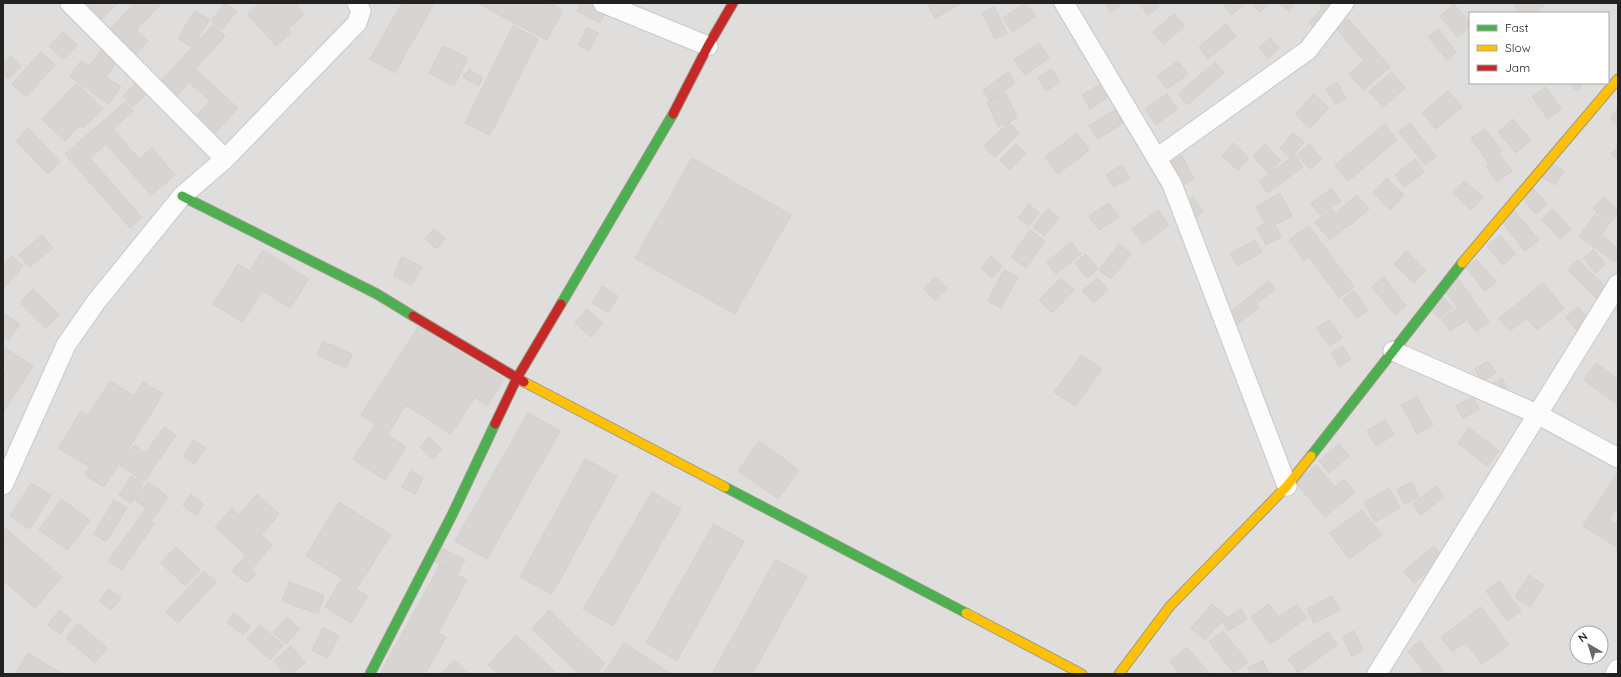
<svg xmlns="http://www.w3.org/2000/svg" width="1621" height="677" font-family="Quicksand,sans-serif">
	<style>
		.residential { fill: #dfdedc; fill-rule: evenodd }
		.building { fill: #d7d4d2; stroke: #d3d0cc }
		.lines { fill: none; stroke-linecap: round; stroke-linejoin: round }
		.street-casing { stroke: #c9c8c7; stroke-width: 21 }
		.fast-casing { stroke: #999a82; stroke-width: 11 }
		.slow-casing { stroke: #999a82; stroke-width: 11 }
		.jam-casing { stroke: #999a82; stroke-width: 11 }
		.street { stroke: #fdfcfc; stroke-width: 19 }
		.fast { stroke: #4caf50; stroke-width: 9 }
		.slow { stroke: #ffc107; stroke-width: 9 }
		.jam { stroke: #c62828; stroke-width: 9 }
	</style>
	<rect width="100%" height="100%" fill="#f0eeeb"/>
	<!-- residential -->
	<path class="residential" d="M3,3H1618V674H3ZM1470,13H1608V83H1470ZM1577,633H1601V657H1577Z"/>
	<!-- building -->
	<path class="building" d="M92,3H118L99,21L86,8Z
		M135,3H159L160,5L136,30L148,41L136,54L110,29Z
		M225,3L237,11L222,29L211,21Z
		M260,3H295L304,14L288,29L291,33L276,46L247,14Z
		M402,3H434L395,73L370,59Z
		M477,3H549L563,10L547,40Z
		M581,3H591L606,11L600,23L577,11Z
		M927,3H959L960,4L935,18Z
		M1025,3L1036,16L1012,32L1003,18Z
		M1104,3H1123L1111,12Z
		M1139,3H1156L1159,7L1148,15Z
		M1222,3H1246L1231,15Z
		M1252,3H1270L1260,12Z
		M1278,3H1295L1289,11Z
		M1318,3H1335L1328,14Z
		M1518,3H1546L1534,13H1520L1514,7Z
		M1454,4L1470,23V27L1458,37L1440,16Z
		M994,7L1007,33L995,39L982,13Z
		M1321,9L1331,18L1320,32L1309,23Z
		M195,11L209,20L192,47L178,38Z
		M1174,14L1185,26L1163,44L1153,32Z
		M1348,19L1390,67L1363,90L1349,74L1364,61L1336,28Z
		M1226,24L1236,36L1208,59L1199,47Z
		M213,25L225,36L195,69L238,108L215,133L197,115L210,101L189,82L177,95L161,81Z
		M513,26L538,39L490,135L465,123Z
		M587,28L598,33L589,51L578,45Z
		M1438,29L1456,52L1447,60L1428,37Z
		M63,32L77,45L63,59L49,46Z
		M1270,38L1279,48L1268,58L1259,48Z
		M106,43L122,55L106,77L121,87L108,104L70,76L81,61L89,67Z
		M1039,43L1049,58L1025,75L1014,60Z
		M443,46L468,58L454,86L429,73Z
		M41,52L55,65L26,97L12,84Z
		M11,56L21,67L8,79L3,73V63Z
		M1178,61L1188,74L1167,89L1157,76Z
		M1215,62L1224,73L1187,105L1178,94Z
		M469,69L483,78L478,86L463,77Z
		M1051,69L1060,82L1046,91L1038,78Z
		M1008,72L1015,83L990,101L983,90Z
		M1392,72L1405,88L1383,107L1369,91Z
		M143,77L153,88L132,107L123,96Z
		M1337,82L1346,98L1336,104L1326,89Z
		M77,83L103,109L83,128L80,125L65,141L42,119Z
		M1569,83H1584L1577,91Z
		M1099,85L1107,98L1090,109L1082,95Z
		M1546,87L1561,109L1548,119L1532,97Z
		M1448,91L1462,107L1436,129L1422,113Z
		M1006,93L1017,118L998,127L987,102Z
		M1167,94L1177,109L1156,125L1145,109Z
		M1314,94L1329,108L1310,128L1295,114Z
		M125,102L133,111L113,129L139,159L152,148L175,175L151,195L106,144L90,158L142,218L130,228L65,154Z
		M1618,108V125L1610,118Z
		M1115,110L1123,123L1098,139L1089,126Z
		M1513,119L1531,140L1516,153L1498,132Z
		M1009,122L1019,133L995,157L984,146Z
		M1410,123L1436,156L1425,165L1399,132Z
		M1385,124L1397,140L1348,181L1335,165Z
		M28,128L60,162L48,174L16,141Z
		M1485,129L1502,151L1488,162L1471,138Z
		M1077,133L1089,150L1058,174L1045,157Z
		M1293,133L1304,142L1290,158L1280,149Z
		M1233,143L1249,158L1238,170L1222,156Z
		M1016,144L1026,154L1010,170L1000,160Z
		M1265,144L1281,161L1268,173L1253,156Z
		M1309,144L1322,159L1310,169L1297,155Z
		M1618,147V160L1611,154Z
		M1295,155L1303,167L1268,193L1259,181Z
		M1500,155L1512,171L1497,182L1486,166Z
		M1182,156L1194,179L1180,187L1167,164Z
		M692,158L791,215L735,314L635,258Z
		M1415,159L1424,172L1404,187L1395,175Z
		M1548,161L1564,171L1555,185L1540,176Z
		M1122,165L1130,178L1114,187L1106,175Z
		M1387,178L1404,195L1390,210L1373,193Z
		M1464,181L1483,197L1471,210L1453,193Z
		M1332,188L1341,201L1320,215L1311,203Z
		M1533,188L1547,204L1536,214L1522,198Z
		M1280,193L1292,216L1275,225L1281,237L1266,245L1257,228L1265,223L1256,207Z
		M1357,195L1369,209L1349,226L1337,212Z
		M1193,197L1203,212L1191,221L1180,206Z
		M1604,197L1618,210V214L1609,224L1593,209Z
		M1109,203L1119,217L1099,230L1089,216Z
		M1029,204L1039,213L1028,226L1018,218Z
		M1048,209L1059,218L1044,236L1033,227Z
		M1332,209L1347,226L1330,240L1315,222Z
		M1553,209L1571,229L1560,239L1542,219Z
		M1158,210L1169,225L1143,244L1132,229Z
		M1514,210L1539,240L1525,251L1501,221Z
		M1595,215L1608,225L1601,235L1618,249V257L1614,262L1579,236Z
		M1309,226L1354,287L1339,298L1309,257L1304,261L1289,240Z
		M434,229L445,238L437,249L425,239Z
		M1030,230L1045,241L1026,268L1011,257Z
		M42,235L53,248L30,267L19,255Z
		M1500,235L1516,254L1503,265L1487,246Z
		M1255,240L1262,252L1238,266L1230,254Z
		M1071,242L1081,254L1056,274L1047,262Z
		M1119,244L1131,254L1111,279L1099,270Z
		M263,250L309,279L290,308L262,291L243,322L213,304L238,264L250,271Z
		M1594,250L1605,264L1595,273L1583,258Z
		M1406,251L1426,270L1414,283L1394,264Z
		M1086,254L1098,269L1087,278L1075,263Z
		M12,256L23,266L3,289V265Z
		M991,256L1002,266L992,278L981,268Z
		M402,257L422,267L412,285L393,276Z
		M1476,259L1496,282L1485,291L1466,268Z
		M1578,260L1606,287L1596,298L1568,270Z
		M1004,270L1018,277L1001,308L988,301Z
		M935,277L947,289L935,300L924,289Z
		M1384,277L1406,306L1395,315L1372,287Z
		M1061,278L1074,290L1052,313L1039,300Z
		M1098,278L1108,290L1093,303L1082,291Z
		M1458,278L1489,322L1476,332L1444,289Z
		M1269,281L1275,289L1256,304L1258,308L1229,331L1220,320Z
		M1543,283L1564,308L1537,330L1527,318L1510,331L1499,318Z
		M602,286L618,296L608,313L592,303Z
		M33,289L59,315L46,328L20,302Z
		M1354,291L1368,310L1357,318L1343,299Z
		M1443,297L1452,308L1439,318L1430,308Z
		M1578,307L1591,323L1579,333L1566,317Z
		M587,309L603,323L591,337L575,323Z
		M1457,309L1465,321L1450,331L1441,319Z
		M3,313L20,324L9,340L3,336Z
		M1329,320L1342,338L1330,346L1317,328Z
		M418,327L504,379L487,406L475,397L451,434L406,405L387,435L406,447L385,480L353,459L376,424L361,415Z
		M323,341L352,354L346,368L317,355Z
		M1342,346L1351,359L1339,367L1331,353Z
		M3,347L33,366L3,412V374L8,367L3,364Z
		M1082,355L1102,369L1075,406L1054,392Z
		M1488,361L1496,373L1482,382L1475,369Z
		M1596,363L1618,379V405L1584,380Z
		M1502,378L1507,388L1489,398L1484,389Z
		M110,381L134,396L143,382L163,394L104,487L85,475L90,467L58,448L81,411L88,416Z
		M1417,397L1433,425L1417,434L1401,405Z
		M1473,397L1479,409L1463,418L1456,406Z
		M528,413L560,431L487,559L455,541Z
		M1385,420L1394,435L1376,446L1367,431Z
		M164,427L176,435L144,482L120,465L134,445L146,453Z
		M1469,428L1499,451L1487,466L1458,443Z
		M429,437L442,450L433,459L420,447Z
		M194,440L206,448L194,464L183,456Z
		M759,441L799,470L778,499L738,471Z
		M1339,444L1349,456L1329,473L1319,461Z
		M585,459L617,476L552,594L520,577Z
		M1316,465L1335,487L1344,479L1355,492L1325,517L1296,483Z
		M411,471L423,478L415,494L402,487Z
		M1618,472V506L1609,520L1618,525V548L1583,526Z
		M131,476L143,484L131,503L119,495Z
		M148,482L168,497L150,522L154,524L122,570L108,561L146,508L135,500Z
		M1412,482L1419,497L1404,504L1397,489Z
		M31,483L51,495L30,529L10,516Z
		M1436,486L1444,497L1421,515L1413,504Z
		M1389,488L1400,508L1375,522L1364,502Z
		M652,492L681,509L613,626L583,609Z
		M191,494L204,505L196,516L183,505Z
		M257,494L279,514L261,535L272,545L251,570L256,574L247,583L232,571L246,555L215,527L232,508L239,515Z
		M61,499L90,520L68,550L39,530Z
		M114,500L127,508L106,542L94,534Z
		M339,502L391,535L357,588L306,556Z
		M1362,510L1382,535L1349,559L1330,533Z
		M714,524L744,541L677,660L646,643Z
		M4,527L62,577L35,608L3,580Z
		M1434,546L1444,558L1414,583L1404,571Z
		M176,547L200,570L185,586L161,563Z
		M442,548L465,560L458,573L435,562Z
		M776,559L807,577L752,674H712Z
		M440,565L467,580L438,633L446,637L425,674H380Z
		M204,571L216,582L178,623L166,612Z
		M1529,575L1544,585L1530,607L1515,597Z
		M341,580L368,596L351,623L325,607Z
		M1499,581L1521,611L1507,621L1486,591Z
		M289,582L324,595L318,614L282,601Z
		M109,589L121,598L111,610L99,601Z
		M1332,596L1340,610L1314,623L1307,609Z
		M1212,604L1226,616L1205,640L1191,628Z
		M1269,604L1279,617L1297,605L1307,618L1270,644L1251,617Z
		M1481,607L1509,645L1482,664L1466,642L1452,652L1441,637Z
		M1241,609L1247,619L1228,631L1222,621Z
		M59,610L71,619L60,634L48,625Z
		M549,610L605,664L595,674H573L576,671L532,629Z
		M234,613L250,626L243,635L227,622Z
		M287,617L300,629L286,644L273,632Z
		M78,623L107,648L95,663L66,638Z
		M260,625L283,645L270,660L247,639Z
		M323,628L339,636L328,658L312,650Z
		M1223,631L1248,662L1234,673L1209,642Z
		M1354,631L1363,650L1352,656L1343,637Z
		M1328,632L1337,645L1298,673L1288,659Z
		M516,635L555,672L553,674H498L488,665Z
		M1420,641L1445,674H1418L1423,670L1408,651Z
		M624,643L671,674H603Z
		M291,646L305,663L292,674H285L274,661Z
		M1187,647L1210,674H1180L1170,662Z
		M28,653L62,674H15Z
		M454,660L468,674H441Z
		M1263,661L1269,674H1251L1248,667Z"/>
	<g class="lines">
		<defs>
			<path id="street" d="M70,3L225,159
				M603,3L708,46
				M1064,3L1172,184L1287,486
				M1157,158L1308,50L1344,3
				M1393,351L1537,414L1618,458
				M3,485L66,345L96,302L182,196L225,159L357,23L361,11L357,3
				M1377,674L1618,284
				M1615,674L1618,669"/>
			<path id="fast" d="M182,196L377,294L413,316
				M561,304L673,114
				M1311,456L1462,263
				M725,487L966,613
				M370,674L452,515L495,424"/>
			<path id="slow" d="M1462,263L1618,79
				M524,382L725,487
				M966,613L1082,674
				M1119,674L1170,606L1287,486L1311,456"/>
			<path id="jam" d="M673,114L708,46L733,3
				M413,316L524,382
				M495,424L517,378L561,304"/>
		</defs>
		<!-- street casing -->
		<use href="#street" class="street-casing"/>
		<!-- fast casing -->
		<use href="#fast" class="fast-casing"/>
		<!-- slow casing -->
		<use href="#slow" class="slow-casing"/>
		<!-- jam casing -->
		<use href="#jam" class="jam-casing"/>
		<!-- street -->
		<use href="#street" class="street"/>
		<!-- fast -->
		<use href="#fast" class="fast"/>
		<!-- slow -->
		<use href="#slow" class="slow"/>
		<!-- jam -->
		<use href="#jam" class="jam"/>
	</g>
	<!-- border -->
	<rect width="1621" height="677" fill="none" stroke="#222222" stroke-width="8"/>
	<!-- legend -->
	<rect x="1469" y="12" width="140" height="72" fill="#ffffff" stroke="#a7a7a7"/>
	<rect x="1477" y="25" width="20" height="6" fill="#4caf50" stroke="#a7a7a7"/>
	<text x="1505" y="32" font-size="12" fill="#222222">Fast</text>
	<rect x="1477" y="45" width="20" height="6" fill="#ffc107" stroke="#a7a7a7"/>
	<text x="1505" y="52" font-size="12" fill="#222222">Slow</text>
	<rect x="1477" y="65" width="20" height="6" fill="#c62828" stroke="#a7a7a7"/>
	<text x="1505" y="72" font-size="12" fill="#222222">Jam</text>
	<!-- north arrow -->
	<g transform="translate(1589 645) rotate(322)"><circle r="19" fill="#ffffff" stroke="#a7a7a7"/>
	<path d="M0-3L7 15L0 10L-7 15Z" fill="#6a6968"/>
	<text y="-6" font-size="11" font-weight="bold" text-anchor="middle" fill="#222222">N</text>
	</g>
</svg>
